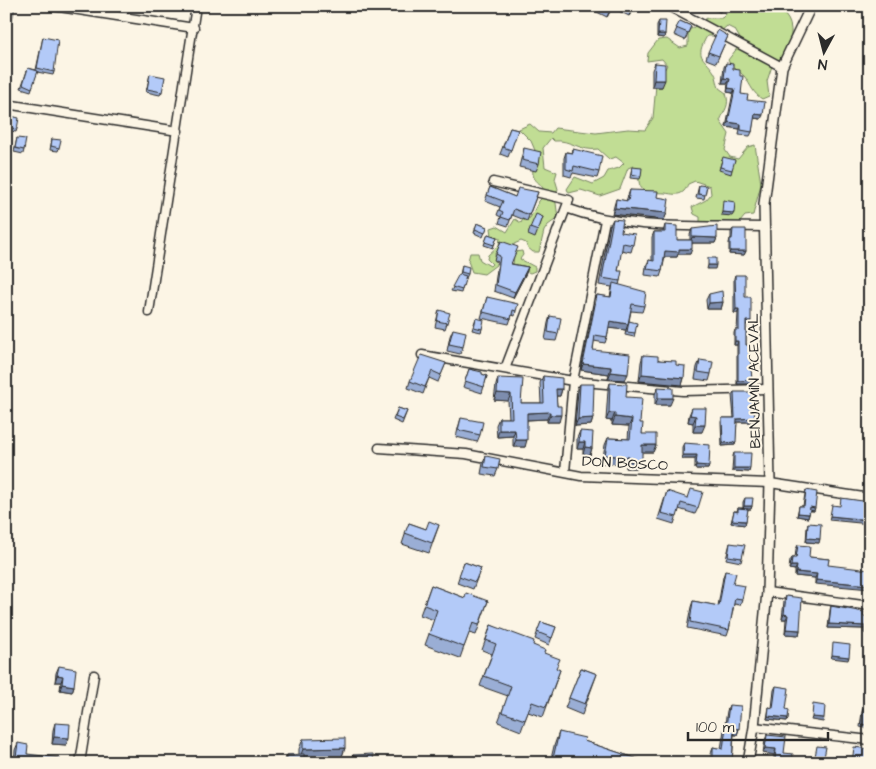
<svg xmlns="http://www.w3.org/2000/svg" width="876" height="769" font-family="'Architects Daughter',sans-serif">
	<style>
		.green { fill: #c1dd94; stroke: #768460 }
		.lines { fill: none; stroke-linecap: round; stroke-linejoin: round }
		.minor-casing { stroke: #2b2b2b; stroke-width: 11 }
		.tertiary-casing { stroke: #2b2b2b; stroke-width: 12 }
		.minor { stroke: #fcf5e5; stroke-width: 8 }
		.tertiary { stroke: #fcf5e5; stroke-width: 9 }
		.wall { fill: #9aaed5; stroke: #2b2b2b }
		.shaded-wall { fill: #7d8dae; stroke: #2b2b2b }
		.building { fill: #b3caf8; stroke: #2b2b2b }
		.labels { text-anchor: middle; stroke-width: 4; stroke-linejoin: round; paint-order: stroke }
		.street-label { font-size: 15px; fill: #2b2b2b; stroke: #fcf5e5 }
	</style>
	<rect width="100%" height="100%" fill="#fcf5e5"/>
	<filter id="ink" filterUnits="userSpaceOnUse"><feTurbulence type="fractalNoise" baseFrequency=".02" numOctaves="2"/><feDisplacementMap in="SourceGraphic" scale="10" xChannelSelector="R" yChannelSelector="G"/><feConvolveMatrix kernelMatrix="1 2 1 2 8 2 1 2 1" color-interpolation-filters="sRGB"/></filter>
	<g filter="url(#ink)">
		<!-- green -->
		<path class="green" d="M729,6C752,6 794,0 791,36C790,45 783,56 780,65L772,66L767,81L769,96L762,99C753,93 751,86 745,77C739,70 732,69 728,60L742,42L735,30L727,26L715,36H707C694,59 704,56 714,72C717,76 717,84 719,88L726,93C730,107 725,108 720,121L729,134L725,150L730,157L738,159L748,147L755,145L761,184L753,215L745,216L739,223L700,225V217L694,214L692,207L706,200L711,194L710,186L695,181L688,184C687,186 686,189 684,191C679,196 672,194 665,193C651,192 637,196 639,174L633,166L628,168L620,189L600,196L581,190L569,193L567,189L575,177L593,184L604,178L608,171L619,168L624,163L616,157L609,159L598,149C581,152 570,139 554,141L551,138L543,148L545,167L557,172L555,179L558,189L555,196L558,218L548,225L544,231L539,252H533L527,247L526,243L521,241L514,244L513,249L515,252L522,251L523,255L520,259L535,267V271L530,273L513,265L514,255L498,251L495,253L496,265L484,274L472,272L468,261L470,253H478L480,260L490,266L492,264L487,259L488,255L499,245L500,238L492,235L491,228L497,226L507,232L515,219L521,223L523,219L530,218L539,201L544,196C545,177 524,187 537,155L531,141L519,129L530,124L539,132L551,133L555,128L596,133L628,129L645,130L653,118L656,85L667,65L662,59L647,61L648,53L658,40L667,39L680,48L688,46V31L707,18H722L728,12Z"/>
		<g class="lines">
			<defs>
				<path id="minor" d="M53,6L194,28
					M668,6L782,67
					M6,104L178,131
					M493,182L569,200L505,369
					M566,208C628,231 699,225 764,227
					M149,312L196,6
					M422,355L573,381L683,391L768,389
					M379,448L466,454L581,476L770,483L870,498
					M565,472L573,381L605,220
					M767,592L870,606
					M754,727L870,740
					M80,763L94,675"/>
				<path id="tertiary" d="M748,763L754,727L767,592L770,483L764,204L782,67L811,6"/>
			</defs>
			<!-- minor casing -->
			<use href="#minor" class="minor-casing"/>
			<!-- tertiary casing -->
			<use href="#tertiary" class="tertiary-casing"/>
			<!-- minor -->
			<use href="#minor" class="minor"/>
			<!-- tertiary -->
			<use href="#tertiary" class="tertiary"/>
		</g>
		<!-- wall -->
		<path class="wall" d="M597,6H613L607,17L595,11Z
			M621,6H635L629,16L619,11Z
			M705,6H722L720,12Z
			M6,8L12,21L10,25L6,24Z
			M659,21L665,34L664,38L657,37V25Z
			M680,21L691,26L685,40L674,35Z
			M728,36L716,63L706,59L708,52Z
			M43,37L54,72L53,75L37,72L31,91L21,88L28,68L36,70Z
			M655,63L662,87H652V70Z
			M726,63L740,76L741,94L747,100L761,119L754,118L752,132L750,136L739,135L740,129L726,127L733,93L727,92L728,83H722L724,67Z
			M150,74L162,92L160,95L146,92Z
			M6,116L17,129L16,132L6,130Z
			M510,128L518,130L508,157L500,154Z
			M17,138L24,150L23,154L14,152Z
			M52,139L59,148L58,151L50,150Z
			M524,148L539,164L536,171L519,167L522,155Z
			M573,149L599,172L597,178L573,173L571,177L564,175V158L566,152L572,153Z
			M722,160L732,170L731,174L719,170Z
			M632,167L641,176L640,179L630,178Z
			M699,185L705,195L704,199L696,198Z
			M490,187L515,197L538,192L527,221L512,215L508,226L499,223L501,217L497,215L500,207L485,201Z
			M630,190L657,197L667,213L664,220L612,214L614,206L616,199L626,201Z
			M543,217L535,238L528,235L530,228Z
			M613,219L621,232L633,245L631,252L621,250L618,271L620,281L619,285L644,306L642,312L631,311L629,321L635,333L634,337L625,335L626,330L609,328L607,337L605,343L594,341L593,350L625,380L608,379L609,374L581,370L595,302L597,295L610,297L612,287L599,285L610,225Z
			M477,223L487,227L483,237L474,233Z
			M665,225L677,240H690V235L692,229L717,238L715,243H692L690,254H678L677,257H665L662,271L660,277L645,275L646,266L649,260L652,261V237L654,232H663Z
			M733,229L746,251L744,255L729,254V243L730,239H731V232Z
			M488,234L497,237L493,248L484,245Z
			M501,241L512,264L528,267L526,273L513,298L494,291L498,262L494,260Z
			M462,265L468,274L466,278L465,277L461,293L451,291L460,275Z
			M735,275L745,297L750,325L746,324V345L752,380L750,384H737V345H734V333L735,330H737L738,313H734V278Z
			M709,294L723,302L721,309H707L706,300Z
			M487,297L516,311L515,316L512,315L509,324L481,318Z
			M439,310L447,323L445,329L435,327Z
			M550,316L558,334L556,341L545,340L548,323Z
			M476,318L482,329L481,332L472,330Z
			M453,329L463,347L460,354L447,351L450,336Z
			M643,355L676,365L684,378L682,385L639,381L641,362Z
			M700,360L711,374L709,381L695,379L697,367Z
			M446,363L438,382L429,378L423,394L408,388L410,381Z
			M469,369L487,376L482,393L463,387Z
			M543,376L562,389L560,396H556L557,406L559,422H547V419L527,420L525,447H513V436L497,437L496,425L499,418H509L508,401L494,400L496,385L498,378L521,403H541L540,383Z
			M610,383L626,397L640,423L642,434L656,445L653,452H642L639,468H626V464L602,463L605,445L608,438L628,439L629,426L612,425V421L606,420L608,390Z
			M580,384L593,418L591,425L575,426L578,391Z
			M658,387L670,405H655V394Z
			M734,392L753,422H737L735,445L722,446L721,422L722,418H734L732,395Z
			M398,408L407,411L402,424L393,420Z
			M692,408L702,432H693V423L688,422L689,415Z
			M461,418L480,435L477,442L456,437L459,425Z
			M580,431L592,448L590,455L583,454V449H577V438Z
			M684,443L709,466L708,469H695V459H682V447Z
			M734,453L750,468L749,472L732,471L733,456Z
			M486,456L498,469L495,476L481,474L483,463Z
			M806,490L814,511H810L808,518L797,516L799,506H803L805,494Z
			M667,491L698,508L695,514L679,509L674,524L658,519Z
			M745,498L752,506L751,509H748L745,525L731,523L734,511H737L738,508H743V502Z
			M409,523L426,529L439,525L429,553L402,544Z
			M808,523L819,543L806,542L807,527Z
			M730,543L742,558L741,562L726,559Z
			M798,545L809,557L829,559L815,584V578L795,576V570L789,569L790,561L792,558H795L796,549Z
			M464,562L481,568L473,589L457,583Z
			M725,571L742,599L740,605L734,604L729,630L727,636L687,628L691,607L693,601L718,606L723,577Z
			M431,585L465,598L488,601L476,635L469,633L460,658L425,645L434,620L420,615Z
			M786,596L800,630L799,635L785,634L786,619H782L784,601Z
			M831,606L863,616L870,617V634L864,633V629L828,628L830,610Z
			M541,622L556,627L549,645L535,639Z
			M491,625L533,645L544,653L556,668L560,670L543,717L528,712L521,731L498,722L508,696L480,686L492,654L482,650Z
			M59,666L74,686L72,692L60,690L61,682H55L56,673Z
			M581,668L597,674L582,715L565,708Z
			M776,686L786,709L788,718L787,721L767,719L769,707L772,708L774,690Z
			M729,705L739,729L737,735H734L732,763H711V754L713,747L721,749L727,711Z
			M863,708L870,709V729L860,727L862,712Z
			M55,723L66,745L52,744L53,730Z
			M559,732L584,741L650,763H550L554,746Z
			M767,735L784,753L792,763H774V755L763,753L765,740Z
			M303,739L345,748L341,759L304,760V763H284L287,755H299V749Z
			M18,743L27,754L59,763H14L15,750Z
			M353,755L374,763H350Z"/>
		<!-- shaded-wall -->
		<path class="shaded-wall" d="M612,6H613L607,17L610,10Z
			M633,6H635L629,16L631,10Z
			M658,34H665L664,38L657,37Z
			M724,78L730,79L728,83H722Z
			M654,80H665L662,87H652Z
			M728,88L735,89L733,93L727,92Z
			M755,114L763,115L761,119L753,118Z
			M728,122L741,124L740,129L726,127Z
			M615,208L667,213L664,220L612,214Z
			M722,212L734,213L732,216L721,215Z
			M692,237L717,238L715,243H690Z
			M679,249H692L690,254H678L677,257H663L665,251Z
			M730,251H746L744,255L729,254Z
			M708,265H716L715,269H707Z
			M528,267L526,273L513,298L515,292Z
			M723,302L721,309H707L709,303Z
			M736,309H739L738,313H734Z
			M610,321L628,324L626,330L607,328Z
			M746,321H751L750,325L744,324Z
			M735,341H738L737,345H734Z
			M583,364L611,367L609,374L581,370Z
			M611,372L628,374L625,380L608,379Z
			M642,374L684,378L682,385L639,381Z
			M752,380L750,384H737L738,381Z
			M556,389H562L560,396H554Z
			M497,393L511,394L508,401L494,400Z
			M658,398H673L670,405H655Z
			M550,412L547,419L525,420L527,413Z
			M609,413H615L612,421L606,420Z
			M550,415H561L559,422H547Z
			M690,415L696,416L693,423L688,422Z
			M615,417L632,419L629,426L612,425Z
			M593,418L591,425L575,426L578,419Z
			M755,418L753,422H736L737,419Z
			M695,425H705L702,432H693Z
			M499,430H515L513,436L497,437Z
			M516,440H527L525,447H513Z
			M579,442H585L583,449H577Z
			M736,442L735,445L722,446L723,443Z
			M642,445H656L653,452H639Z
			M585,447L592,448L590,455L583,454Z
			M605,455L629,457L626,464L602,463Z
			M683,455H697L695,459H682Z
			M629,461H642L639,468H626Z
			M696,465L709,466L708,469H695Z
			M734,468H750L749,472L732,471Z
			M744,506H752L751,509H743Z
			M810,507L815,508L814,511L809,510Z
			M798,513L809,514L808,518L797,516Z
			M830,516L870,520V524L829,520Z
			M732,520L746,521L745,525L731,523Z
			M807,538L820,539L819,543L806,542Z
			M791,566H797L795,570L789,569Z
			M796,572L817,574L815,578L795,576Z
			M816,580L870,585V589L815,584Z
			M784,614L788,615L786,619H782Z
			M829,624L866,626L864,629L828,628Z
			M786,629L800,630L799,635L785,634Z
			M865,630H870V634L864,633Z
			M832,655L849,657L848,660L831,658Z
			M57,675L63,676L61,682H55Z
			M62,684L74,686L72,692L60,690Z
			M768,716L788,718L787,721L767,719Z
			M812,717L824,718L823,722L811,720Z
			M734,728L739,729L737,735L732,734Z
			M54,737L69,738L66,745L52,744Z
			M345,748L341,759L299,760L303,749Z
			M765,748L776,749L774,755L763,753Z
			M16,757L20,758L18,763H14Z"/>
		<!-- building -->
		<path class="building" d="M603,6H612L610,10Z
			M625,6H633L631,10Z
			M6,8L14,10L12,21L6,20Z
			M659,21H666L665,34H658Z
			M680,21L691,26L688,33L676,28Z
			M718,30L728,36L719,56L708,52Z
			M43,37L58,40L54,72L37,68Z
			M655,63L665,64V80H654Z
			M726,63L733,64V69L740,70V76H743L741,94L748,95L747,100L765,102L763,115L755,114L752,132L741,130V124L728,122L735,89L728,88L730,79L724,78Z
			M28,68L38,71L32,88L23,84Z
			M150,74L165,77L162,92L147,89Z
			M7,115L19,118L17,129L6,127Z
			M510,128L518,130L511,150L503,147Z
			M17,138L26,139L24,150L15,148Z
			M52,139L61,140L59,148L51,146Z
			M524,148L541,152L539,164L522,160Z
			M573,149L602,156L599,172L574,166L573,171L566,169V152L573,153Z
			M723,157L735,160L732,170L720,167Z
			M632,167L642,168L641,176L631,174Z
			M699,185L707,186L705,195L698,194Z
			M490,187L515,197L518,188L538,192L529,215L514,209L510,220L501,217L503,212L499,210L503,201L487,195Z
			M630,190L658,191L657,197L669,199L667,213L615,208L616,199L628,201Z
			M723,200L735,202L734,213L722,212Z
			M536,214L543,217L538,231L530,228Z
			M613,219L623,220L621,232L635,234L633,245L623,243L618,271H622L620,281L602,278Z
			M477,223L487,227L485,233L475,229Z
			M665,225L677,226V240H692V249H679V252L665,251L662,271L647,269L649,260L654,261V232H665Z
			M717,226V238L692,237V229Z
			M733,229H746V251H730V239H732Z
			M488,234L497,237L494,245L485,242Z
			M501,241L518,247L511,264L528,267L515,292L496,285L500,256L496,254Z
			M708,258H716V265H708Z
			M462,265L469,267L468,274L461,272Z
			M459,274L466,276L462,290L452,287Z
			M735,275H745V297H751V321H746V345H749L752,380L738,381V341H735V330H739V309H736Z
			M613,283L646,292L644,306L632,304L628,324L610,321L607,337L595,335L593,350L630,354L628,374L611,372V367L583,364L597,295L611,297Z
			M722,291L723,302L709,303V294Z
			M487,297L518,304L516,311L513,310L511,319L483,312Z
			M439,310L450,313L447,323L437,321Z
			M550,316L561,318L558,334L548,332Z
			M476,318L484,320L482,329L474,327Z
			M629,321L637,323L635,333L627,332Z
			M453,329L466,332L463,347L449,344Z
			M421,355L446,363L441,375L432,371L425,387L410,381Z
			M643,355L658,356V360L676,361V365L685,366L684,378L642,374Z
			M700,360L713,362L711,374L698,372Z
			M469,369L482,372V374L487,376L484,387L465,381Z
			M543,376L562,378V389H556L557,406H561V415H550V412L527,413V440H516L515,430H499V418H512L511,394L497,393L498,378L523,379L521,403H544Z
			M610,383L627,384L626,397L642,398L640,423H643L642,434H656V445H642V461H629V457L605,455L608,438L630,439L632,419L615,417V413H609Z
			M580,384H594L593,418L578,419Z
			M658,387L673,388V398H658Z
			M734,392H752L755,418L737,419L736,442L723,443L722,418H735Z
			M398,408L407,411L403,420L395,417Z
			M692,408H706L705,425H695L696,416L690,415Z
			M461,418L483,422L480,435L458,430Z
			M580,431L593,432L592,448L585,447V442H579Z
			M684,443L710,445L709,466L696,465L697,455H683Z
			M734,453H751L750,468H734Z
			M486,456L500,459L498,469L484,467Z
			M691,489L703,492L698,508L681,503L677,517L661,513L667,491L688,498Z
			M806,490L817,492L815,508L810,507L809,514L798,513L799,506H804Z
			M745,498H753L752,506H744Z
			M841,498L870,502V520L830,516L832,505L840,506Z
			M738,508L748,509L746,521L732,520L734,511L738,512Z
			M429,521L439,525L432,543L405,533L409,523L426,529Z
			M808,523L821,524L820,539L807,538Z
			M730,543L745,545L742,558L728,556Z
			M798,545L810,546L809,557L829,559L828,565L870,570V585L816,580L817,574L796,572L797,566H791L792,558H796Z
			M464,562L481,568L475,582L459,576Z
			M725,571L736,573L733,584L745,586L742,599L735,598L729,630L690,622L693,601L719,606Z
			M431,585L465,598L466,593L488,601L479,625L473,623L464,647L429,634L437,610L424,605Z
			M786,596L802,598L800,630L786,629L788,615L784,614Z
			M831,606L864,612L863,616L870,617V630H865L866,626L829,624Z
			M541,622L556,627L552,638L537,632Z
			M491,625L534,641L533,645L545,650L544,653L560,659L556,668L560,670L546,707L532,702L525,720L502,712L511,686L484,676L496,644L486,640Z
			M833,643L850,645L849,657L832,655Z
			M59,666L76,669L74,686L62,684L63,676L57,675Z
			M581,668L597,674L585,704L569,698Z
			M776,686L789,688L786,709L789,710L788,718L768,716L769,707L773,708Z
			M813,704L825,706L824,718L812,717Z
			M729,705L741,706L739,729L734,728L732,763H713V747L723,749Z
			M863,708L870,709V726L861,724Z
			M55,723L70,724L69,738L54,737Z
			M559,732L585,738L584,741L650,763H593L576,757L575,763H552Z
			M767,735L786,737L784,753L793,754L792,763H775L776,749L765,748Z
			M345,738V748L303,749V739Z
			M18,743L28,745L27,754L60,758L59,763H20V758L16,757Z
			M817,746L826,747L823,763L814,762Z
			M854,747L870,749V763H852Z
			M304,754V763H287V755Z
			M373,754L374,763H353V755Z"/>
	</g>
	<g class="labels">
		<!-- street labels -->
		<g class="street-label">
			<text transform="translate(754 381) rotate(-91)" y="5">BENJAMÍN ACEVAL</text>
			<text transform="translate(625 463) rotate(3)" y="5">DON BOSCO</text>
		</g>
	</g>
	<!-- margin -->
	<rect width="876" height="769" fill="none" stroke="#fcf5e5" stroke-width="25"/>
	<rect x="12" y="12" width="851" height="744" fill="none" stroke="#2b2b2b" stroke-width="2" filter="url(#ink)"/>
	<!-- north arrow -->
	<g transform="translate(824 52) rotate(187)" stroke="#fcf5e5" stroke-width="4" paint-order="stroke">
	<path d="M0-4L9 19L0 12L-9 19Z" fill="#2b2b2b"/>
	<text y="-8" font-size="14" font-weight="bold" text-anchor="middle" fill="#2b2b2b">N</text>
	</g>
	<!-- scale -->
	<path d="M688 732v8h140v-8" fill="none" stroke="#2b2b2b" stroke-width="2.5"/>
	<text x="696" y="732" font-size="15" fill="#2b2b2b" stroke="#fcf5e5" stroke-width="4" paint-order="stroke">100 m</text>
</svg>
